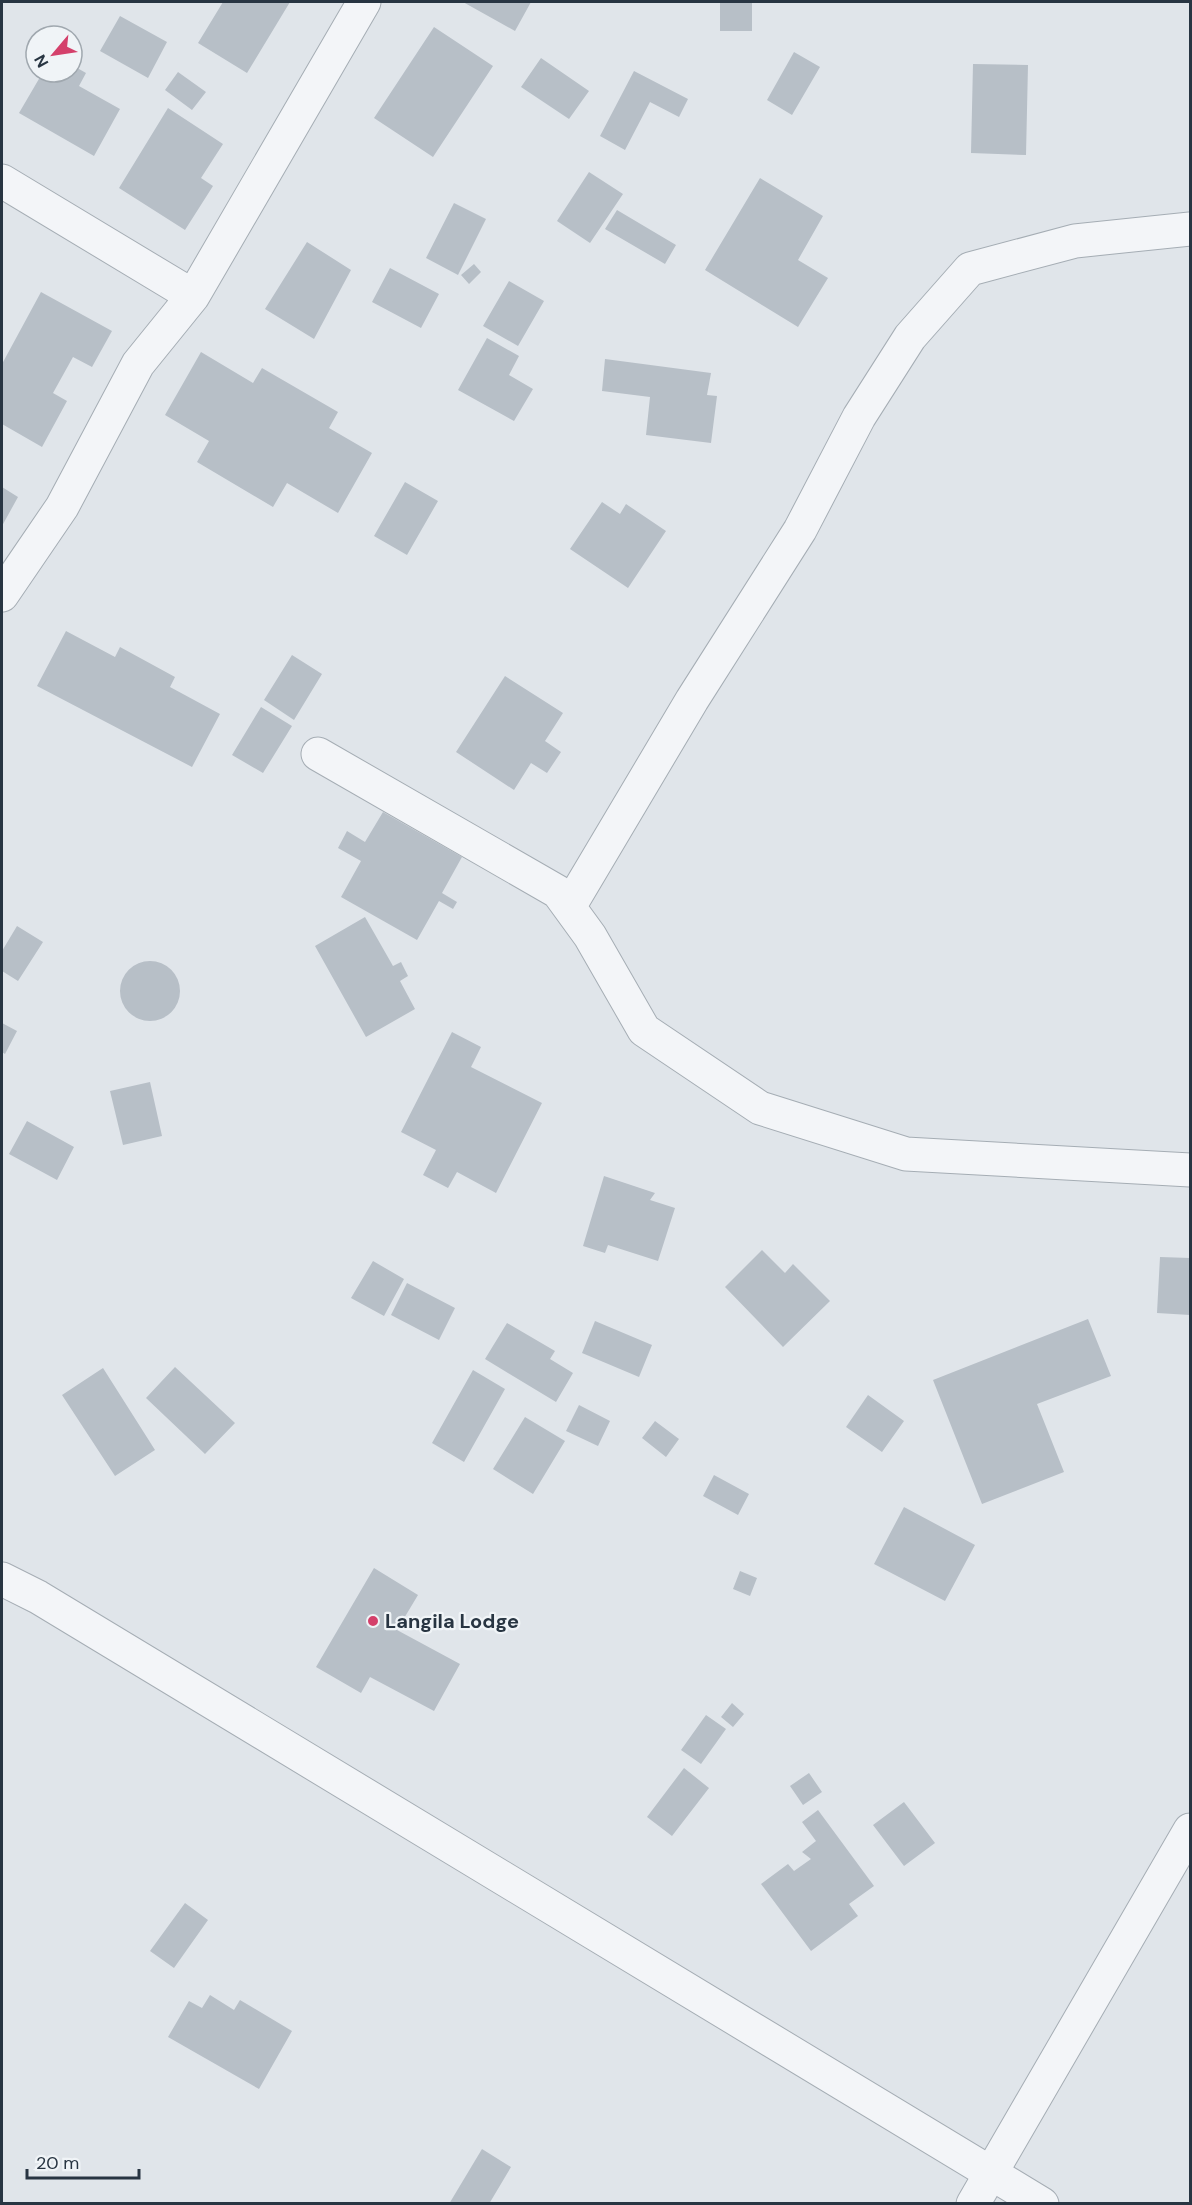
<svg xmlns="http://www.w3.org/2000/svg" width="1192" height="2205" font-family="'DM Sans',sans-serif">
	<style>
		.building { fill: #b7bfc7 }
		.lines { fill: none; stroke-linecap: round; stroke-linejoin: round }
		.minor-casing { stroke: #a5adb4; stroke-width: 35 }
		.tertiary-casing { stroke: #a5adb4; stroke-width: 35 }
		.minor { stroke: #f3f5f8; stroke-width: 33 }
		.tertiary { stroke: #f3f5f8; stroke-width: 33 }
		.poi-dot { fill: #d4406b; stroke: #f0f4f7; stroke-width: 2 }
		.labels { text-anchor: middle; stroke-width: 4.5; stroke-linejoin: round; paint-order: stroke }
		.poi-label { font-size: 20px; font-weight: bold; fill: #283542; stroke: #f0f4f7; text-anchor: start }
	</style>
	<rect width="100%" height="100%" fill="#e0e5ea"/>
	<!-- building -->
	<path class="building" d="M223,2H290L247,73L198,43Z
		M463,2H531L515,31Z
		M720,2H752V31H720Z
		M120,16L167,42L148,78L100,51Z
		M434,27L493,66L433,157L374,118Z
		M794,52L820,67L792,115L767,100Z
		M541,58L589,91L569,119L521,87Z
		M973,64L1028,65L1026,155L971,153Z
		M72,65L86,73L79,86L120,109L94,156L19,113L43,72H72Z
		M634,71L688,99L679,117L650,102L625,150L600,136Z
		M178,72L206,92L192,110L165,90Z
		M168,108L223,144L201,178L213,186L185,230L119,188Z
		M589,172L623,194L590,243L557,221Z
		M760,178L823,216L798,260L828,278L798,327L705,270Z
		M454,203L486,219L458,275L426,258Z
		M617,210L676,245L665,264L605,229Z
		M307,242L351,270L314,339L265,309Z
		M474,264L481,272L469,284L461,275Z
		M390,268L439,294L421,328L372,302Z
		M509,281L544,301L518,346L483,326Z
		M41,292L112,331L92,367L73,357L53,393L67,401L42,447L2,424V364Z
		M487,338L519,356L509,375L533,389L514,421L458,390Z
		M201,352L253,383L262,368L338,412L329,428L372,453L338,513L287,483L273,507L197,462L209,441L165,415Z
		M605,359L711,373L707,395L717,396L711,443L646,435L650,397L602,391Z
		M405,482L438,501L407,555L374,536Z
		M2,487L18,497L2,526Z
		M602,502L620,514L626,504L666,531L628,588L570,549Z
		M66,631L115,657L120,647L175,677L170,687L220,714L192,767L37,686Z
		M292,655L322,674L294,720L264,700Z
		M505,676L563,713L545,741L561,752L547,773L531,763L514,790L456,752Z
		M261,707L292,726L263,773L232,755Z
		M383,812L462,857L442,893L457,902L453,909L439,901L417,940L341,897L361,861L338,848L347,831L365,842Z
		M365,917L393,966L401,962L408,976L400,981L415,1009L366,1037L315,946Z
		M17,926L43,942L18,981L2,971V951Z
		M120 991a30 30 0 1 1 60 0a30 30 0 1 1-60 0Z
		M2,1023L17,1031L5,1054L2,1052Z
		M452,1032L481,1047L471,1067L542,1103L496,1193L457,1172L448,1188L423,1175L436,1150L401,1132Z
		M150,1082L162,1136L123,1145L110,1091Z
		M27,1121L74,1147L57,1180L9,1154Z
		M604,1176L655,1193L650,1200L675,1208L658,1261L608,1245L605,1253L583,1246Z
		M762,1250L785,1273L793,1264L830,1301L783,1347L725,1287Z
		M1160,1257L1190,1258V1315L1157,1313Z
		M373,1261L404,1279L384,1316L351,1298Z
		M407,1283L455,1308L439,1340L391,1315Z
		M1088,1319L1111,1376L1037,1404L1064,1472L982,1504L933,1380Z
		M595,1321L652,1345L639,1377L582,1353Z
		M507,1323L555,1351L550,1359L573,1373L556,1402L485,1359Z
		M175,1367L235,1423L205,1454L146,1398Z
		M103,1368L155,1450L115,1476L62,1395Z
		M473,1370L505,1389L464,1462L432,1443Z
		M868,1395L904,1421L882,1452L846,1427Z
		M579,1405L610,1421L598,1446L566,1431Z
		M525,1417L565,1441L533,1494L493,1469Z
		M655,1421L679,1439L666,1457L642,1438Z
		M714,1475L749,1494L738,1515L703,1496Z
		M904,1507L975,1545L945,1601L874,1564Z
		M374,1568L418,1595L397,1630L460,1664L434,1711L370,1677L361,1693L316,1667Z
		M740,1571L757,1578L750,1596L733,1589Z
		M732,1703L744,1714L733,1727L721,1717Z
		M706,1715L726,1729L701,1764L681,1750Z
		M684,1768L709,1788L672,1836L647,1817Z
		M809,1773L822,1792L803,1805L790,1786Z
		M904,1802L935,1843L904,1866L873,1825Z
		M818,1810L874,1886L849,1904L858,1916L811,1951L761,1884L788,1864L794,1871L811,1859L802,1852L816,1841L802,1822Z
		M185,1903L208,1920L174,1968L150,1951Z
		M210,1995L234,2010L240,2000L292,2031L259,2089L168,2037L189,2001L202,2008Z
		M482,2149L511,2167L489,2204H449Z"/>
	<g class="lines">
		<defs>
			<path id="minor" d="M2,181L193,296
				M2,595L62,507L138,364L193,296L364,2
				M318,754L558,892L590,936L644,1030L760,1108L906,1154L1190,1170
				M569,907L692,700L800,530L859,417L910,337L970,269L1075,241L1190,229
				M2,1579L38,1597L1042,2204"/>
			<path id="tertiary" d="M973,2204L1190,1830"/>
		</defs>
		<!-- minor casing -->
		<use href="#minor" class="minor-casing"/>
		<!-- tertiary casing -->
		<use href="#tertiary" class="tertiary-casing"/>
		<!-- minor -->
		<use href="#minor" class="minor"/>
		<!-- tertiary -->
		<use href="#tertiary" class="tertiary"/>
	</g>
	<!-- markers -->
	<circle class="poi-dot" cx="373" cy="1621" r="6"/>
	<g class="labels">
		<!-- poi labels -->
		<g class="poi-label">
			<text x="385" y="1628">Langila Lodge</text>
		</g>
	</g>
	<!-- border -->
	<rect width="1192" height="2205" fill="none" stroke="#283542" stroke-width="6"/>
	<!-- north arrow -->
	<g transform="translate(54 54) rotate(241)"><circle r="28" fill="#f0f4f7" stroke="#a0a8af" stroke-width="1.5"/>
	<path d="M0-4.5L10 22L0 15L-10 22Z" fill="#d4406b"/>
	<text y="-9" font-size="16" font-weight="bold" text-anchor="middle" fill="#283542">N</text>
	</g>
	<!-- scale -->
	<path d="M27 2169v9h112v-9" fill="none" stroke="#283542" stroke-width="3"/>
	<text x="36" y="2169" font-size="18" fill="#283542" stroke="#f0f4f7" stroke-width="4.5" paint-order="stroke">20 m</text>
</svg>
